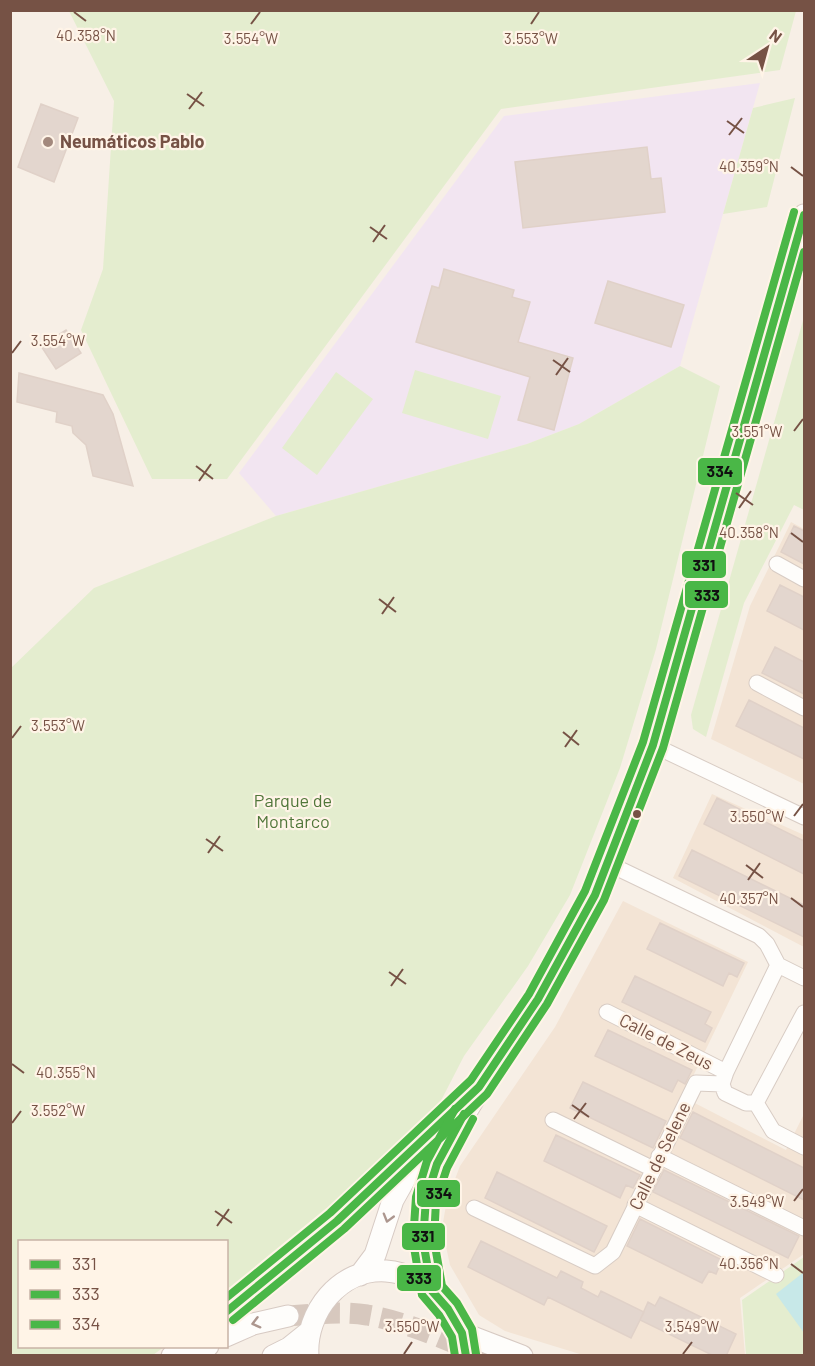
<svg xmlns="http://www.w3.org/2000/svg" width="815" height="1366" font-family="Barlow,sans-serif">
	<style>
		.residential { fill: #f3e4d5 }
		.education { fill: #f2e5f1 }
		.green { fill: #e4edcf }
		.water { fill: #c7e8e8 }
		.building { fill: #e3d6ce; stroke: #e0d1c8; stroke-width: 1.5 }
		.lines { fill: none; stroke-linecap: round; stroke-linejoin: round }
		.secondary-tunnel { stroke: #d7c8be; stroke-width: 21; stroke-dasharray: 21 10; stroke-linecap: butt }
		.street-casing { stroke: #d8ccc4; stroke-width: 17 }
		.secondary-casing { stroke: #d7cac3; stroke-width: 23 }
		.street { stroke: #fefdfb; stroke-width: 15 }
		.secondary { stroke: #fefdfb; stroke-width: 21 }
		.bus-1-casing { stroke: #fff4e7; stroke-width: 12 }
		.bus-2-casing { stroke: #fff4e7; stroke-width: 12 }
		.bus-3-casing { stroke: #fff4e7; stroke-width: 12 }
		.bus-1 { stroke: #4ab747; stroke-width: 8 }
		.bus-2 { stroke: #4ab747; stroke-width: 8 }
		.bus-3 { stroke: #4ab747; stroke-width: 8 }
		.oneway { stroke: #ac968e }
		.ticks { fill: none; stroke: #765245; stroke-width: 2 }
		.poi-dot { fill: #a3897d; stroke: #fff4e7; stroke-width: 2 }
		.bus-dot { fill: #765245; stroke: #fff4e7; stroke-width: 2 }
		.labels { text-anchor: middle; stroke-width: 4.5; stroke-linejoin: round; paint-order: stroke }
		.poi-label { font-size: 18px; font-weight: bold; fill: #765245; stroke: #fff4e7; text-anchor: start }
		.park-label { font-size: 18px; fill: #51773a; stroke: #fff4e7 }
		.street-label { font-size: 18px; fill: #765245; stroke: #fff4e7 }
		.ticks-label { font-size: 15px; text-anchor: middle; fill: #765245; stroke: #fff4e7; stroke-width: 4.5; stroke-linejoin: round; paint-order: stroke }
		.line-badge { stroke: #fff4e7; stroke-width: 2 }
		.pale-badge-label { font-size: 16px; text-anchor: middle; font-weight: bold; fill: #111 }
	</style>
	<rect width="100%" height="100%" fill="#f7efe6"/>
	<!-- residential -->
	<path class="residential" d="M791,522L804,529V784L711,739L750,606Z
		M712,794L804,835V947L673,878Z
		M623,901L748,962L683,1097L786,1150L804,1114V1254L740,1298L745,1355H583L505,1331L479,1315L450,1265L442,1228L447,1200L460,1166L555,1027Z"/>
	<!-- education -->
	<path class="education" d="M760,83L680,366L579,424L527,444L276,516L239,473L504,116Z"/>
	<!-- green -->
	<path class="green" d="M69,11H796L780,70L501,109L227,479H152L81,330L103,269L114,101Z
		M795,98L767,207L723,214L753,108Z
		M804,317V510L794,505L744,603L706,737L693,729L691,715Z
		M680,366L720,386L656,649L620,768L570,895L528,966L464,1056L431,1120L330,1213L227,1296L226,1242H20V1346L164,1347L153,1355L11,1356V668L94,588L276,516L527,444L579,424Z
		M415,370L501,396L488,439L402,413Z
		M336,372L373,399L317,475L282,448Z
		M804,1257V1355H746L742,1300Z"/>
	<!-- water -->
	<path class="water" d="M804,1272V1333L776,1294Z"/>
	<!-- building -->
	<path class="building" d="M41,104L78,118L54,182L18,167Z
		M647,147L651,179L661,178L665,212L523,228L515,162Z
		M444,269L514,290L512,297L530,302L518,342L573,358L554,430L518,420L530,377L416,342L432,286L439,288Z
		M608,281L684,305L671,347L595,323Z
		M66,330L81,353L56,369L41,346Z
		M19,373L103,395L113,414L133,486L93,476L86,445L73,433L72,426L56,422L57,412L17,402Z
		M794,526L804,531V564L781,552Z
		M780,585L804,597V630L767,611Z
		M775,647L804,662V694L762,673Z
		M749,700L804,728V759L736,726Z
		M717,798L804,841V874L704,824Z
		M692,850L804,905V937L679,876Z
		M660,923L744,963L737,977L729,973L723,986L647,949Z
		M635,976L711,1012L705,1024L712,1028L705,1042L622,1002Z
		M608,1030L692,1070L685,1084L678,1080L672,1092L595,1056Z
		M583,1082L666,1121L653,1148L570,1108Z
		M693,1112L804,1168V1200L680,1138Z
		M556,1135L640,1175L633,1188L626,1185L620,1198L544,1161Z
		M664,1170L799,1236L788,1258L653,1192Z
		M497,1172L607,1226L594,1252L485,1198Z
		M640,1219L722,1260L716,1274L709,1271L702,1283L627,1246Z
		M481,1241L557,1278L561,1271L583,1282L581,1288L598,1297L601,1291L644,1312L631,1338L548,1297L544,1305L468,1267Z
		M660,1297L736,1334L726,1356H714L640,1320L648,1302L655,1306Z"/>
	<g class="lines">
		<!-- secondary-tunnel -->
		<path class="secondary-tunnel" d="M288,1316C314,1314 341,1311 367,1315C408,1322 448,1341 486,1356"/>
		<defs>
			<path id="street" d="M777,564L804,579
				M757,683L804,708
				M653,745L804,817
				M609,864L759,936L767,944L778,965L804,978
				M778,965L726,1072L722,1084L725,1093L746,1103H756L804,1013
				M607,1012L726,1072
				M756,1103L773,1131L804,1147
				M553,1120L653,1169
				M659,1156L804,1228
				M635,1205L776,1275
				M474,1208L595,1266L613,1252L696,1083L722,1084"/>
			<path id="secondary" d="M360,1275L375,1255L393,1200L421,1150
				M432,1291C427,1260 421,1232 426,1201C429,1177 442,1154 454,1133C480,1085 511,1045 538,998C586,918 623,834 653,745L804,215
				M226,1312L337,1221L466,1099
				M462,1333L522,1356
				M226,1336L253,1324L288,1316
				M172,1356L184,1346
				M195,1356L208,1346
				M273,1356L289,1348L309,1332
				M308,1356C305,1312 340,1268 386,1271C427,1273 463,1317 466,1356"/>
		</defs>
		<!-- street casing -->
		<use href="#street" class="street-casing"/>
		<!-- secondary casing -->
		<use href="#secondary" class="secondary-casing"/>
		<!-- street -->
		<use href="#street" class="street"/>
		<!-- secondary -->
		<use href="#secondary" class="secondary"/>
		<defs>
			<path id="bus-1" d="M464,1114L437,1164L426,1199L423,1241L432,1291L448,1309L462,1333L466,1356
				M226,1312L337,1221L479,1087L538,999L595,895L653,745L804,215"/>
			<path id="bus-2" d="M455,1109L427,1161L416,1197L413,1241L422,1295L439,1315L452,1337L455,1356
				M233,1320L344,1229L487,1094L547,1004L604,900L663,748L804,252"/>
			<path id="bus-3" d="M473,1119L447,1168L436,1201L434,1240L442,1286L457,1303L472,1329L476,1354
				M226,1298L330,1213L471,1080L529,994L585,891L643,742L794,212"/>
		</defs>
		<!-- bus-1 casing -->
		<use href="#bus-1" class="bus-1-casing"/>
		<!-- bus-2 casing -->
		<use href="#bus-2" class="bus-2-casing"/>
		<!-- bus-3 casing -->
		<use href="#bus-3" class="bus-3-casing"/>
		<!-- bus-1 -->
		<use href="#bus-1" class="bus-1"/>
		<!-- bus-2 -->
		<use href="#bus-2" class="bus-2"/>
		<!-- bus-3 -->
		<use href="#bus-3" class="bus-3"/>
	</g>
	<!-- one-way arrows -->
	<defs><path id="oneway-chevron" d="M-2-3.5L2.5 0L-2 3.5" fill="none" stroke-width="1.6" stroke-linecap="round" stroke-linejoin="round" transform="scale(1.5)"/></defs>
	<g class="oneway">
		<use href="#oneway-chevron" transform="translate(388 1218) rotate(106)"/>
		<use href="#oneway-chevron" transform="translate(256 1323) rotate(165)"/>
	</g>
	<!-- ticks -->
	<path class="ticks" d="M74,12L86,21M251,24L260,12M531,24L539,12M187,94L204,106M189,109L202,92M727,121L744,133M729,135L742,118M791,167L803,176M370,227L387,239M373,242L385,225M12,353L21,341M553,360L570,372M556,375L568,358M794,431L803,419M196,466L213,479M199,481L211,464M736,493L753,505M739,508L751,491M791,533L803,542M379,599L396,612M382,614L394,597M563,732L579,745M12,738L21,726M565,747L577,730M794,816L803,804M206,839L223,851M208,853L220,836M746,865L763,878M748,880L760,863M791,898L803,907M389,972L406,984M391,986L403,969M12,1064L24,1073M572,1105L589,1117M574,1119L586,1103M12,1123L21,1111M794,1201L803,1189M215,1211L232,1223M217,1226L229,1209M791,1264L803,1273M404,1354L412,1342M683,1354L692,1342"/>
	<!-- markers -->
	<circle class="poi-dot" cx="48" cy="142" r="6"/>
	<circle class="bus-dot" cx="637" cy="814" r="5"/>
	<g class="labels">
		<!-- poi labels -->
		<g class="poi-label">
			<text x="60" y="148">Neumáticos Pablo</text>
		</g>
		<!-- park labels -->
		<g class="park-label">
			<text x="293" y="807">Parque de<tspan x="293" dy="21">Montarco</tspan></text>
		</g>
		<!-- street labels -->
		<g class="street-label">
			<text transform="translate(666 1042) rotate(27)" y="6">Calle de Zeus</text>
			<text transform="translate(660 1156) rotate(-64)" y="6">Calle de Selene</text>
		</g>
	</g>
	<g class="ticks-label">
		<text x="86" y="41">40.358°N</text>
		<text x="251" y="44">3.554°W</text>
		<text x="531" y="44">3.553°W</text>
		<text x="749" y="172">40.359°N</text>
		<text x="58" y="346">3.554°W</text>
		<text x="757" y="437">3.551°W</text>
		<text x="749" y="538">40.358°N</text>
		<text x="58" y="731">3.553°W</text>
		<text x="757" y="822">3.550°W</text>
		<text x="749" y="904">40.357°N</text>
		<text x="66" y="1078">40.355°N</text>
		<text x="58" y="1116">3.552°W</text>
		<text x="757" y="1207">3.549°W</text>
		<text x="749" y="1269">40.356°N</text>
		<text x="412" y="1332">3.550°W</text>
		<text x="692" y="1332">3.549°W</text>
	</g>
	<g class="line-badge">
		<rect x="697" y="457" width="46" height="29" rx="6" fill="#4ab747"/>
		<rect x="681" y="550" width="46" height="29" rx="6" fill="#4ab747"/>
		<rect x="684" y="580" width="45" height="29" rx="6" fill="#4ab747"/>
		<rect x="416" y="1179" width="45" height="29" rx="6" fill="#4ab747"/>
		<rect x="401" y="1222" width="45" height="29" rx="6" fill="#4ab747"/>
		<rect x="396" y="1264" width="46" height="28" rx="6" fill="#4ab747"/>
	</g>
	<g class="pale-badge-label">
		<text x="720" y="477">334</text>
		<text x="704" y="571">331</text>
		<text x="707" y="601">333</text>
		<text x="439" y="1199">334</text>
		<text x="423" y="1242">331</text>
		<text x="419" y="1284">333</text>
	</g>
	<!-- border -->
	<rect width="815" height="1366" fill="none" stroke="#765245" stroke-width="24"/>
	<!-- legend -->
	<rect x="18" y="1240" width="210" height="108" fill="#fff4e7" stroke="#c8b3a6" stroke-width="1.5"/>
	<rect x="30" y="1260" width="30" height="9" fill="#4ab747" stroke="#c8b3a6" stroke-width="1.5"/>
	<text x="72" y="1270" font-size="18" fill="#765245">331</text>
	<rect x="30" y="1290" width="30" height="9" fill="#4ab747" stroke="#c8b3a6" stroke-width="1.5"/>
	<text x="72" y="1300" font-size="18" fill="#765245">333</text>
	<rect x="30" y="1320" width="30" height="9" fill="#4ab747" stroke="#c8b3a6" stroke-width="1.5"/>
	<text x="72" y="1330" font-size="18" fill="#765245">334</text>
	<!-- north arrow -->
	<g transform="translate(767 48) rotate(36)" stroke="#fff4e7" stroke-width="4.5" paint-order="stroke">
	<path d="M0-4.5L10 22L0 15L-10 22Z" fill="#765245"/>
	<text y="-9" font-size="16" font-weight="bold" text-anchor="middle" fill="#765245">N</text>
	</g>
</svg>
